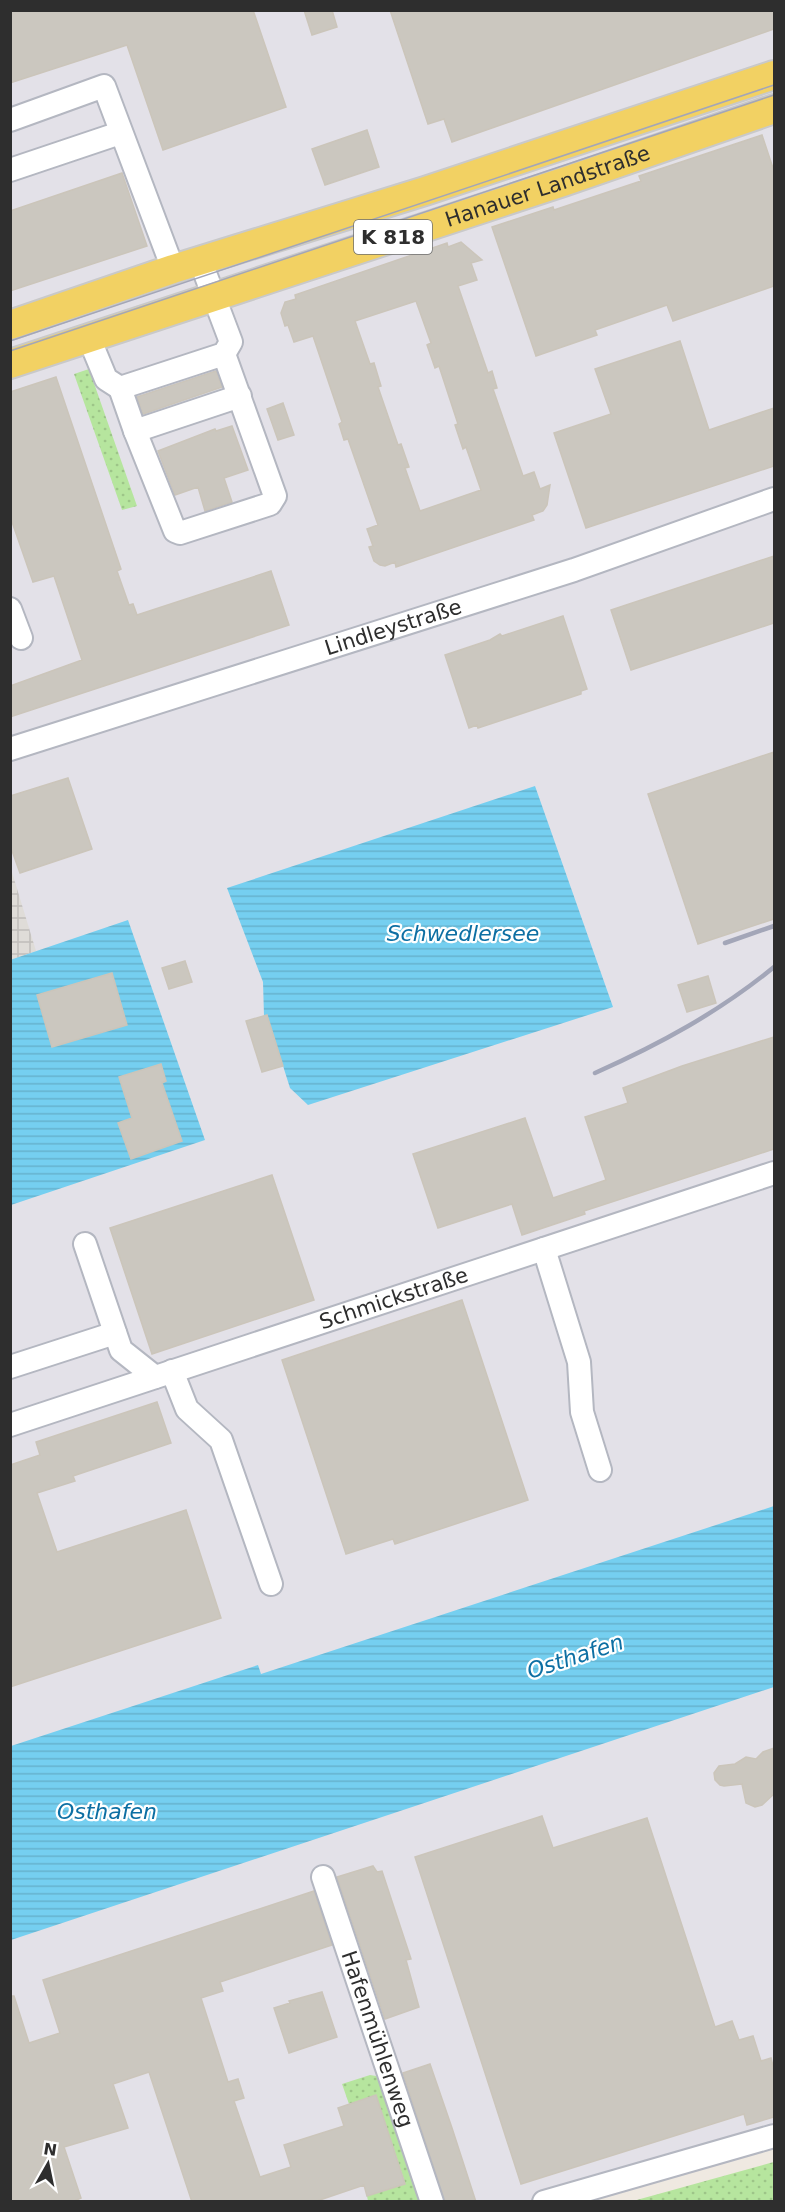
<svg xmlns="http://www.w3.org/2000/svg" width="785" height="2212" font-family="'DejaVu Sans',sans-serif">
	<style>
		.industrial { fill: #e3e1e8 }
		.grass { fill: url(#grass-dots) }
		.plaza { fill: url(#plaza-grid) }
		.water { fill: url(#water-rules) }
		.building { fill: #cbc7bf; stroke: #cbc5ba; stroke-width: 1.5; fill-rule: evenodd }
		.lines { fill: none; stroke-linecap: round; stroke-linejoin: round }
		.minor-casing { stroke: #b4b7c1; stroke-width: 26 }
		.major-casing { stroke: #c9c9c9; stroke-width: 32 }
		.minor { stroke: #fff; stroke-width: 22 }
		.major { stroke: #f2d163; stroke-width: 28 }
		.tram { stroke: #a3a6b8; stroke-width: 1.5 }
		.rail { stroke: #a3a6b8; stroke-width: 4.5 }
		.labels { text-anchor: middle; stroke-width: 4.5; stroke-linejoin: round; paint-order: stroke }
		.shield { fill: #fff; stroke: #6d6d6d; stroke-width: 1.5 }
		.shield-label { font-size: 20px; font-weight: bold; fill: #2e2e2e }
		.street-label { font-size: 21px; fill: #2e2e2e; stroke: #fff }
		.water-label { font-size: 22px; font-style: italic; fill: #0d6fa3; stroke: #fff }
	</style>
	<defs>
		<pattern id="grass-dots" width="8" height="8" patternUnits="userSpaceOnUse" patternTransform="scale(1.5)"><rect width="8" height="8" fill="#b6e59e"/><path d="M2 2h.1M6 6h.1" fill="none" stroke="#9dc588" stroke-width="1.8" stroke-linecap="round"/></pattern>
		<pattern id="plaza-grid" width="8" height="8" patternUnits="userSpaceOnUse" patternTransform="scale(1.5)"><rect width="8" height="8" fill="#dfdcd8"/><path d="M0 4h8M4 0v8" fill="none" stroke="#c0bdba"/></pattern>
		<pattern id="water-rules" width="6" height="5" patternUnits="userSpaceOnUse" patternTransform="scale(1.5)"><rect width="6" height="5" fill="#75cff0"/><path d="M0 2.5h6" fill="none" stroke="#66b2ce"/></pattern>
	</defs>
	<rect width="100%" height="100%" fill="#efe9e1"/>
	<!-- industrial -->
	<path class="industrial" d="M11,11H774V2136L544,2201L11,2202Z"/>
	<!-- grass -->
	<path class="grass" d="M89,369L137,506L122,510L74,374Z
		M370,2075L382,2077L421,2201H368L367,2196L405,2183L376,2095L349,2104L342,2084Z
		M774,2162V2201H633L770,2163Z"/>
	<!-- plaza -->
	<path class="plaza" d="M11,869L36,951L11,960L10,959Z"/>
	<!-- water -->
	<path class="water" d="M535,786L613,1007L308,1105L290,1088L267,1015L264,1016L263,982L227,888Z
		M128,920L205,1140L11,1205L10,960Z
		M774,1506V1687L11,1940V1746L258,1665L261,1674Z"/>
	<!-- building -->
	<path class="building" d="M10,10H253L286,107L163,150L127,45L10,83Z
		M304,10H332L337,27L312,35Z
		M390,10H774V29L452,142L444,119L428,124Z
		M367,130L379,167L325,185L312,149Z
		M762,135L774,171V286L673,321L667,305L595,330L597,335L536,356L492,227L553,207L554,210L641,181L639,176Z
		M122,173L147,246L10,291V211Z
		M461,242L482,260L471,263L477,280L458,286L488,373L492,371L497,388L493,389L523,476L534,472L540,489L550,485L547,505L543,511L532,515L534,520L396,567L395,562L385,566L380,565L374,561L369,547L373,546L367,529L378,525L348,439L344,440L339,424L342,422L313,336L294,342L288,325L285,326L281,313L285,302L296,299L295,295L447,243L448,247ZM416,301L431,343L427,345L435,368L439,366L458,424L455,425L463,449L466,447L481,490L420,511L405,468L409,467L401,444L398,445L378,387L381,386L374,363L370,364L355,321Z
		M680,341L709,430L774,408V466L586,528L554,433L611,414L595,369Z
		M216,371L222,387L143,414L137,397Z
		M56,377L121,569L117,571L129,605L133,604L137,615L271,571L289,625L10,717V686L82,660L54,576L33,582L10,516V392Z
		M283,403L294,435L278,440L267,409Z
		M232,426L248,470L224,478L232,502L205,511L198,487L175,495L158,451L215,429L216,431Z
		M774,556V623L631,670L611,610Z
		M563,616L587,689L581,691V694L478,728L477,725L469,728L445,655L490,640L500,634L502,636Z
		M774,752V919L698,944L648,794Z
		M68,778L92,849L20,873L10,845V796Z
		M185,961L192,982L169,989L162,968Z
		M112,973L127,1025L52,1047L37,995Z
		M708,976L716,1003L687,1012L678,985Z
		M267,1015L283,1066L262,1072L246,1021Z
		M774,1037V1149L584,1211L585,1214L522,1235L512,1204L438,1228L413,1154L525,1118L553,1198L606,1180L585,1117L628,1103L623,1088L682,1066Z
		M161,1064L166,1081L162,1083L182,1141L131,1159L118,1123L132,1118L119,1077Z
		M272,1175L314,1300L152,1354L110,1228Z
		M462,1300L528,1500L395,1544L393,1539L346,1554L282,1360Z
		M157,1402L171,1443L73,1476L75,1481L37,1493L57,1552L186,1510L221,1618L10,1687V1465L40,1455L36,1442Z
		M774,1748V1794L762,1805L755,1807L746,1803L742,1784L724,1786L720,1785L715,1780L714,1773L719,1766L735,1764L746,1757L756,1759L763,1752Z
		M542,1816L553,1848L647,1818L715,2027L732,2021L739,2040L753,2036L761,2061L771,2058L774,2070V2117L747,2125L744,2114L521,2184L415,1857Z
		M373,1866L377,1872L382,1871L411,1959L406,1960L419,2007L385,2019L337,1877Z
		M314,1891L332,1945L220,1982L223,1991L201,1998L228,2082L238,2079L244,2098L234,2101L260,2177L291,2167L284,2145L344,2126L338,2108L376,2095L405,2184L367,2196L364,2185L314,2202H192L149,2072L113,2084L128,2128L64,2147L81,2198L72,2202H10V1996H14L29,2043L60,2033L43,1980Z
		M322,1992L337,2037L289,2053L274,2008L290,2003L289,2001Z
		M430,2064L452,2128L476,2202H445L403,2073Z"/>
	<g class="lines">
		<defs>
			<g id="minor">
				<path d="M10,120L104,86L173,269"/>
				<path d="M10,170L120,133"/>
				<path d="M89,338L106,379L120,388L224,354L231,342L200,260"/>
				<path d="M120,388L135,431L175,531L180,533L270,504L275,496L224,354"/>
				<path d="M135,431L240,396"/>
				<path d="M10,609L21,638"/>
				<path id="s1" d="M10,749L574,570L774,499"/>
				<path d="M85,1244L121,1350L155,1377"/>
				<path d="M544,1249L579,1362L582,1412L600,1470"/>
				<path d="M10,1367L115,1333"/>
				<path d="M172,1371L187,1409L221,1440L271,1584"/>
				<path id="s2" d="M10,1425L774,1173"/>
				<path id="s3" d="M323,1877L432,2202"/>
				<path d="M544,2202L774,2136"/>
			</g>
			<g id="major">
				<path d="M10,325L173,269L425,191L774,75"/>
				<path id="s4" d="M10,364L563,182L774,109"/>
			</g>
		</defs>
		<!-- minor casing -->
		<use href="#minor" class="minor-casing"/>
		<!-- major casing -->
		<use href="#major" class="major-casing"/>
		<!-- minor -->
		<use href="#minor" class="minor"/>
		<!-- major -->
		<use href="#major" class="major"/>
		<!-- tram -->
		<path class="tram" d="M10,341L774,85
			M10,351L774,95"/>
		<!-- rail -->
		<path class="rail" d="M725,943L774,926
			M595,1073C660,1044 719,1012 774,967"/>
	</g>
	<g class="labels">
		<!-- shield labels -->
		<rect class="shield" x="354" y="220" width="78" height="34" rx="4.5"/>
		<g class="shield-label">
			<text x="393" y="244">K 818</text>
		</g>
		<!-- street labels -->
		<g class="street-label">
			<text dy="7" stroke="none"><textPath href="#s4" startOffset="566">Hanauer Landstraße</textPath></text>
			<text dy="7" stroke="none"><textPath href="#s1" startOffset="402">Lindleystraße</textPath></text>
			<text dy="7" stroke="none"><textPath href="#s2" startOffset="404">Schmickstraße</textPath></text>
			<text dy="7" stroke="none"><textPath href="#s3" startOffset="171">Hafenmühlenweg</textPath></text>
		</g>
		<!-- water labels -->
		<g class="water-label">
			<text x="463" y="941">Schwedlersee</text>
			<text transform="translate(575 1656) rotate(-18)" y="8">Osthafen</text>
			<text x="107" y="1819">Osthafen</text>
		</g>
	</g>
	<!-- border -->
	<rect width="785" height="2212" fill="none" stroke="#2e2e2e" stroke-width="24"/>
	<!-- north arrow -->
	<g transform="translate(48 2164) rotate(9)" stroke="#ffffff" stroke-width="4.5" paint-order="stroke">
	<path d="M0-4.5L10 22L0 15L-10 22Z" fill="#2e2e2e"/>
	<text y="-9" font-size="16" font-weight="bold" text-anchor="middle" fill="#2e2e2e">N</text>
	</g>
</svg>
